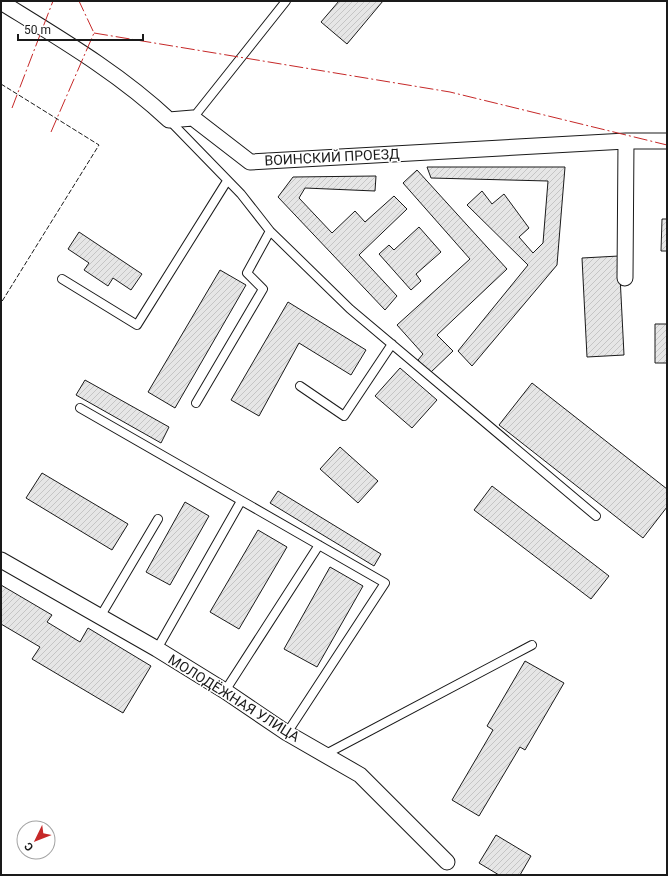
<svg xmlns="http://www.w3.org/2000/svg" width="668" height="876" font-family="Roboto,sans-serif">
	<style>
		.building { fill: url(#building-hatch); stroke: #1a1a1a }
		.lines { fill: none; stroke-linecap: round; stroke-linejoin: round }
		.lane-casing { stroke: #1a1a1a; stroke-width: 10 }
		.street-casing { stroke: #1a1a1a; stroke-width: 17 }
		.lane { stroke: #fff; stroke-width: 8 }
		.street { stroke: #fff; stroke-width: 15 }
		.fence { stroke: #1a1a1a; stroke-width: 1; stroke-dasharray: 5 2; stroke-linecap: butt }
		.power { stroke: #c62828; stroke-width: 1; stroke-dasharray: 14 3 2 3; stroke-linecap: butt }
		.labels { text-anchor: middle; stroke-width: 3; stroke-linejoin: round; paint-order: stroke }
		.street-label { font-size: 14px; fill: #1a1a1a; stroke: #fff }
	</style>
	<defs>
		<pattern id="building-hatch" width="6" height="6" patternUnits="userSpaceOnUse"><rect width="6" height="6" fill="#e6e6e6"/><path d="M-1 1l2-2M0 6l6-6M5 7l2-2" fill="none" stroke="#c5c5c5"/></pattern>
	</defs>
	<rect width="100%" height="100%" fill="#fff"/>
	<!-- building -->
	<path class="building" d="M339,1H383L347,44L321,22Z
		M427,167H565L557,265L472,366L458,351L528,265L467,205L482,191L492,204L504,194L529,228L519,237L533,253L543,243L548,181L431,178Z
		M417,170L507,269L437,335L453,351L430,373L418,360L423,354L397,325L470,259L403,183Z
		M376,176L375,191L305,188L299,198L332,233L355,211L365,222L394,196L407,209L359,255L397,296L385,310L278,197L293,177Z
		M662,219H667V251H661Z
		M419,227L441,252L416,274L421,281L411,290L379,254L389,245L394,250Z
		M79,232L142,274L131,290L113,278L108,286L84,270L89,263L68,249Z
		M619,256L624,355L587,357L582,258Z
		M220,270L246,285L175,408L148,392Z
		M288,302L366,350L351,375L299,343L259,416L231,400Z
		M655,324H667V363H655Z
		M400,368L437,400L412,428L375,396Z
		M85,380L169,427L161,443L76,395Z
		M532,383L667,489V507L643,538L499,425Z
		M340,447L378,481L358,503L320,469Z
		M42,473L128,524L112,550L26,498Z
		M492,486L609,576L591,599L474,510Z
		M278,491L381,554L374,566L270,503Z
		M185,502L209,516L170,585L146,572Z
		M258,530L287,547L239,629L210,612Z
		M330,567L363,586L317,667L284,649Z
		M1,585L52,615L47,622L80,642L88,628L151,666L123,713L32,659L40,647L1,624Z
		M525,661L564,683L525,750L520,747L479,816L452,800L493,730L487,726Z
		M496,835L531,856L520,875H499L479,863Z"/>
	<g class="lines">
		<defs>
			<path id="lane" d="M193,118L286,1
				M169,120L241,194L270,231L350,309L596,516
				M62,279L137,325L227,181
				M300,386L344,416L392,344
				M196,403L263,289L247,273L270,231
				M80,408L385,583L287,733
				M100,617L158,519
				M157,649L241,501
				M225,691L319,545
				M324,755L532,645"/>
			<path id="street" d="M1,2C59,38 119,73 169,120L193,118L250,162L626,141H667
				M625,278L626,141
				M1,560L157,649L225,691L287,733L360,775L447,862"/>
		</defs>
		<!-- lane casing -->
		<use href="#lane" class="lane-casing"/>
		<!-- street casing -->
		<use href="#street" class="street-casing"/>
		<!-- lane -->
		<use href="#lane" class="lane"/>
		<!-- street -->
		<use href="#street" class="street"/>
		<!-- fence -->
		<path class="fence" d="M1,84L99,145L1,303"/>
		<!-- power -->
		<path class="power" d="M94,33L450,92L667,145
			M12,108L53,1
			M51,132L94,33L79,1"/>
	</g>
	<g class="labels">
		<!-- street labels -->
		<g class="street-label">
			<text transform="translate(332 157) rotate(-3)" y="5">ВОИНСКИЙ ПРОЕЗД</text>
			<text transform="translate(234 698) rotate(32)" y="5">МОЛОДЁЖНАЯ УЛИЦА</text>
		</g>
	</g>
	<!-- border -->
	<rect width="668" height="876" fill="none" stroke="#1a1a1a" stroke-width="4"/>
	<!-- north arrow -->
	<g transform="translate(36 840) rotate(227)"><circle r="19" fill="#ffffff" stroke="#a3a3a3"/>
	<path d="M0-3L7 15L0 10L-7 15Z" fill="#c62828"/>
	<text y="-6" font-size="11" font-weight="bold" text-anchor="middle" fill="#1a1a1a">С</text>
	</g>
	<!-- scale -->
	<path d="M18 34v6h125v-6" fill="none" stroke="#1a1a1a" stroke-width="2"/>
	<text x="24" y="34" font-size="12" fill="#1a1a1a" stroke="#ffffff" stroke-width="3" paint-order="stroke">50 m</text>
</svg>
